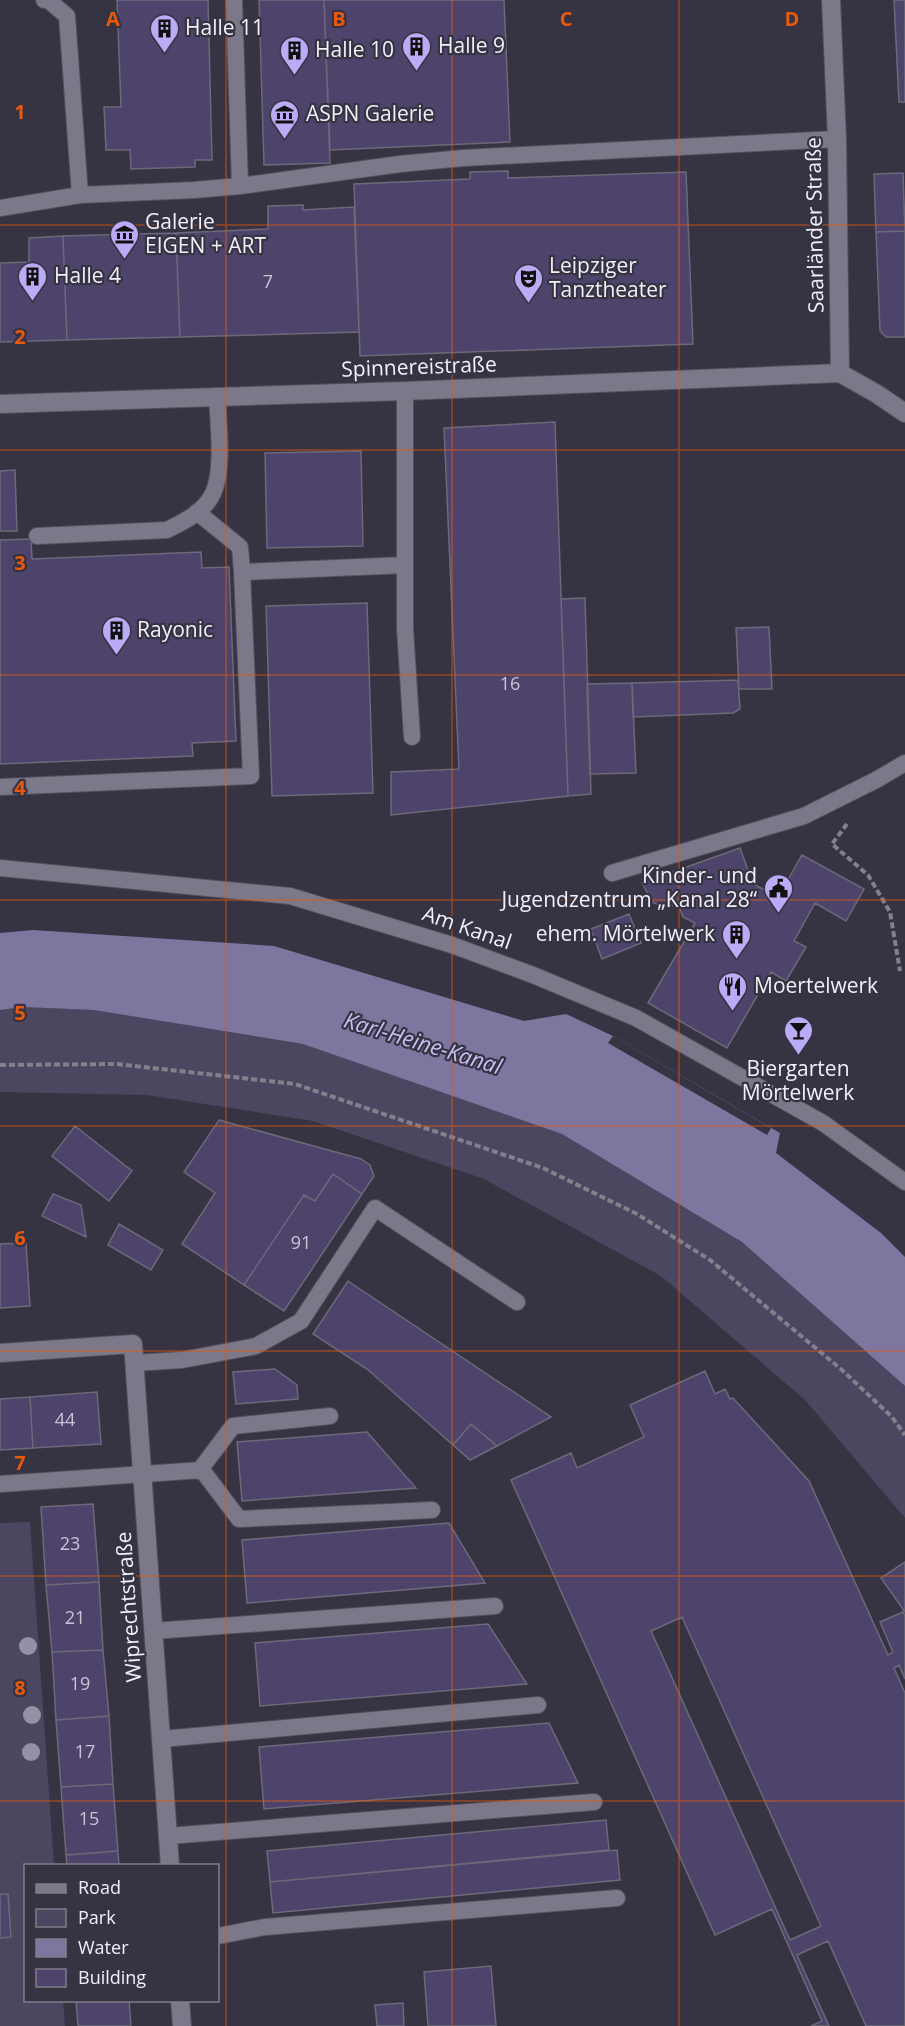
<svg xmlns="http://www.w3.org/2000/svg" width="905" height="2026" font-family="'Open Sans',sans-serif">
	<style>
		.green { fill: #4c4760 }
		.water { fill: #7f76a0 }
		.pier { fill: #363342 }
		.building { fill: #4e446b; stroke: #6c697a; stroke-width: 1.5; fill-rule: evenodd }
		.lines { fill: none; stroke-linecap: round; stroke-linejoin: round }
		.service-casing { stroke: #54515e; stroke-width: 18 }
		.minor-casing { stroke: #54515e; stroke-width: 20 }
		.tertiary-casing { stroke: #54515e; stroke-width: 20 }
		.path { stroke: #83808d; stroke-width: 4; stroke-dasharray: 6 3; stroke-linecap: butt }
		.service { stroke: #7b7889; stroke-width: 16 }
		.minor { stroke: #7b7889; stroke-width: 18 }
		.tertiary { stroke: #7b7889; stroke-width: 18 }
		.tree { fill: #9490a6 }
		.grid { fill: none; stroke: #e8590c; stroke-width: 1.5; stroke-opacity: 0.55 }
		.labels { text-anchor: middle; stroke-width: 4.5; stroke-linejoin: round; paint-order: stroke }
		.number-label { font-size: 18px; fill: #c8c4d6 }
		.poi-label { font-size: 21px; fill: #f1eff9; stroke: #363342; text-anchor: start }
		.street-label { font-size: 21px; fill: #f1eff9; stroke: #363342 }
		.water-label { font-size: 22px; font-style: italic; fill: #cabff5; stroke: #363342 }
		.grid-label { font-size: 20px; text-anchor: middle; font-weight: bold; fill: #e8590c; stroke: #363342; stroke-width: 4.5; stroke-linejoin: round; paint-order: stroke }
	</style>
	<rect width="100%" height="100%" fill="#363342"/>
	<!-- green -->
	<path class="green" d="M23,1007L94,1010L303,1044L562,1134L742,1242L905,1386V1518L806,1401L661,1276L484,1179L313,1121L147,1095L0,1092V1010Z
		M30,1522L54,1865L26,1866V2000L63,2001L65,2026H0V1523Z"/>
	<!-- water -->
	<path class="water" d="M33,930L274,946L524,1021L566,1014L613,1036L780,1133L776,1153L881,1233L905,1257V1386L742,1242L562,1134L303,1044L94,1010L23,1007L0,1010V933Z"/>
	<!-- pier -->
	<path class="pier" d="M613,1036L771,1128L767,1135L608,1043Z"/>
	<!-- building -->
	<path class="building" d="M117,0H208L212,160H195V167L131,169L130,150H106L104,107H121Z
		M259,0H324L330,163L264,165Z
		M324,0H504L510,142L330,150Z
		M894,0H905V102H899Z
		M508,171V178L686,172L693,344L360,356L354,184L470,179V172Z
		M903,173L905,231L876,232L874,174Z
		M303,205V210L354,207L359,332L180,337L176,233L268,229V206Z
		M905,231V337H886L880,331L876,232Z
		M176,233L180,337L67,340L63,236Z
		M63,236L67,340L0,342V263L29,262V238Z
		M555,422L568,796L391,815V772L459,769L444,428Z
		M361,451L363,546L267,548L265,453Z
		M15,470L17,531H0V471Z
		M31,539L32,559L201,552L202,568L229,567L236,741L192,743L193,756L0,764V540Z
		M585,598L591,794L568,796L561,599Z
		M367,603L373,793L272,796L266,606Z
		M769,627L772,689H739L736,628Z
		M738,680L740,709L733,713L633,717L632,683Z
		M632,683L636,773L590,774L587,684Z
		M740,848L748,870L744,879L778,897L802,855L864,889L846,921L815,903L794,941L806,947L786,981L771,972L727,1048L648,1003L695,923L683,917L678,904L666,908L652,902L642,883Z
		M629,914L641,943L602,959L591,929Z
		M219,1120L361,1159L370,1165L374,1176L362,1194L333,1174L315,1201L304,1195L244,1285L182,1244L215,1193L184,1172Z
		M75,1126L132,1171L109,1201L52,1156Z
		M333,1174L362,1194L284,1311L244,1285L304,1195L315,1201Z
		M53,1194L81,1205L86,1237L42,1216Z
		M119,1224L163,1250L151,1270L108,1245Z
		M26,1243L30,1306L0,1308V1244Z
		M348,1281L551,1417L497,1446L471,1424L453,1445L367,1369L313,1334Z
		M275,1369L297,1385L298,1399L236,1404L233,1372Z
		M705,1371L715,1394L725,1389L730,1399L733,1398L809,1481L888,1655L893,1652L880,1622L903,1612L905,1616V1679L899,1665L894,1668L905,1693V2026H866L828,1941L797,1955L829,2026H811L822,2021L772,1909L715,1935L511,1480L571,1453L577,1468L644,1437L630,1405ZM682,1617L821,1926L790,1940L651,1631Z
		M97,1392L101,1444L33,1448L30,1397Z
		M30,1397L33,1448L0,1450V1399Z
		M471,1424L497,1446L470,1460L453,1445Z
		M367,1432L416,1488L242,1501L237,1442Z
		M93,1504L99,1582L46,1585L41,1507Z
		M449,1523L485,1583L247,1603L242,1540Z
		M905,1562V1612L881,1578Z
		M99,1582L103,1650L52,1652L46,1585Z
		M488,1624L527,1684L260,1706L255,1643Z
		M103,1650L109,1716L56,1720L52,1652Z
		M109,1716L113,1784L61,1787L56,1720Z
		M549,1723L578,1783L264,1809L259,1747Z
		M113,1784L118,1851L66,1855L61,1787Z
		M606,1820L609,1850L270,1882L267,1851Z
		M617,1850L620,1880L273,1913L270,1882Z
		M118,1851L119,1866H67L66,1855Z
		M0,1894H8L11,1937L0,1938Z
		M491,1966L496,2026H428L424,1972Z
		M76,2000H129L131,2026H78Z
		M403,2003L404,2026H377L375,2005Z"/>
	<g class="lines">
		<defs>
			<path id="service" d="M44,0H48L67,16L80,195
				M234,0L240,186
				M0,208L80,195L194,190L240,186L400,164L463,158L837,139
				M405,391V628L412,737
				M197,512L240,547L242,572
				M37,536L167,530C183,522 202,513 211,497C225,474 218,422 217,396
				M0,787L251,776L242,572L405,565
				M0,868L290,896L452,945L533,975L636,1018L823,1123L905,1182
				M612,873L804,816L876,780L905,763
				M134,1363L182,1360L256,1346L301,1321L375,1208L517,1302
				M199,1471L233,1426L330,1416
				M0,1484L202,1470L239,1519L432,1510
				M153,1631L495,1606
				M162,1739L538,1705
				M168,1836L594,1802
				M218,1936L265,1927L617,1898"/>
			<path id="minor" d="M831,0L837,139L840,373
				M0,1353L133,1344L170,1866
				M180,2000L182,2026"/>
			<path id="tertiary" d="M0,404L405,391L840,373L877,394L905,413"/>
		</defs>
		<!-- service casing -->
		<use href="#service" class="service-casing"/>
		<!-- minor casing -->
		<use href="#minor" class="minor-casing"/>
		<!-- tertiary casing -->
		<use href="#tertiary" class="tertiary-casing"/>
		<!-- path -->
		<path class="path" d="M847,824L832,844L868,875L890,912L900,971
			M0,1065L117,1064L295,1084L543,1168L637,1214L710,1260L842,1370L891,1416L905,1435"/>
		<!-- service -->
		<use href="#service" class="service"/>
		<!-- minor -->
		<use href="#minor" class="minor"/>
		<!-- tertiary -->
		<use href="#tertiary" class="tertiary"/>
	</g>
	<!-- trees -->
	<g class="tree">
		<circle cx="28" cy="1646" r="9"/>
		<circle cx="32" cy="1715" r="9"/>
		<circle cx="31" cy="1752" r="9"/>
	</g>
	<!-- grid -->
	<path class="grid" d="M226,0V2026M452,0V2026M679,0V2026M0,225H905M0,450H905M0,675H905M0,900H905M0,1126H905M0,1351H905M0,1576H905M0,1801H905"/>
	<!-- icons -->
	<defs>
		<symbol id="building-pin" viewBox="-11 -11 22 30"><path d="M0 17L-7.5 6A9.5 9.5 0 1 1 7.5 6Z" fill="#bbaaf6" stroke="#363342"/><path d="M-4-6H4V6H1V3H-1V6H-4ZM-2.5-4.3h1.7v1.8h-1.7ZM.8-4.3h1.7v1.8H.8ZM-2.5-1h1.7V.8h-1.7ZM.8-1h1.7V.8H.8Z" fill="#111"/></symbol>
		<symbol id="museum-pin" viewBox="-11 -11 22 30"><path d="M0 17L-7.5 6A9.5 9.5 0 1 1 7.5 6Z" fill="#bbaaf6" stroke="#363342"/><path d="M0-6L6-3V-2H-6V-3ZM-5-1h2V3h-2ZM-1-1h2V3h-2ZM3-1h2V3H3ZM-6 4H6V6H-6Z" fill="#111"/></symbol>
		<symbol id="theatre-pin" viewBox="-11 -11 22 30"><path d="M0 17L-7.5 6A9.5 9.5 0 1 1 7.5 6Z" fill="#bbaaf6" stroke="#363342"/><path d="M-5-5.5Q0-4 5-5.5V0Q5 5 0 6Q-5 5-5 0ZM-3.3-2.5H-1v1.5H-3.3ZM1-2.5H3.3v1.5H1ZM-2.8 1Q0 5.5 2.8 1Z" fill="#111"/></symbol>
		<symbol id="civic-pin" viewBox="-11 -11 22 30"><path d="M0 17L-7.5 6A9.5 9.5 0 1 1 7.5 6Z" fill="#bbaaf6" stroke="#363342"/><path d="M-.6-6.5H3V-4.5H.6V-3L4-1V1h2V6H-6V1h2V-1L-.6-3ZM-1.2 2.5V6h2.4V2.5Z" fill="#111"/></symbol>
		<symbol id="restaurant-pin" viewBox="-11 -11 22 30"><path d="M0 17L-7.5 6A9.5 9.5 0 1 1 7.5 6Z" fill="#bbaaf6" stroke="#363342"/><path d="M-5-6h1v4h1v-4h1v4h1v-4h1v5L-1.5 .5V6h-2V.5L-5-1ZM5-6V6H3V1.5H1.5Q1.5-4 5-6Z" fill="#111"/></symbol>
		<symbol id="bar-pin" viewBox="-11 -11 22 30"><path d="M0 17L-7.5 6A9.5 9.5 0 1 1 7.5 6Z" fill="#bbaaf6" stroke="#363342"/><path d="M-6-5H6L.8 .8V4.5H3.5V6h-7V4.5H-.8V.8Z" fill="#111"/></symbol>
	</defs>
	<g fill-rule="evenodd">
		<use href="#building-pin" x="148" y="12" width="33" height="45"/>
		<use href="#building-pin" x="400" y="30" width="33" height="45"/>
		<use href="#building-pin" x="278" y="34" width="33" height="45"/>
		<use href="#museum-pin" x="268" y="98" width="33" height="45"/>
		<use href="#museum-pin" x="108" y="218" width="33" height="45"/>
		<use href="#building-pin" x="16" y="260" width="33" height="45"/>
		<use href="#theatre-pin" x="512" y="262" width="33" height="45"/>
		<use href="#building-pin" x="100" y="614" width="33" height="45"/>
		<use href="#civic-pin" x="762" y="872" width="33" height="45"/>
		<use href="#building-pin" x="720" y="918" width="33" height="45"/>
		<use href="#restaurant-pin" x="716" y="970" width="33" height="45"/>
		<use href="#bar-pin" x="782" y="1014" width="33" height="45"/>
	</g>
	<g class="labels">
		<!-- number labels -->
		<g class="number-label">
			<text x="268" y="288">7</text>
			<text x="510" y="690">16</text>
			<text x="301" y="1249">91</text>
			<text x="65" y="1426">44</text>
			<text x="70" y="1550">23</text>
			<text x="75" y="1624">21</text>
			<text x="80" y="1690">19</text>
			<text x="85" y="1758">17</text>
			<text x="89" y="1825">15</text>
		</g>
		<!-- poi labels -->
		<g class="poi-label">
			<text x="185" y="35">Halle 11</text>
			<text x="438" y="53">Halle 9</text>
			<text x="315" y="57">Halle 10</text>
			<text x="306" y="121">ASPN Galerie</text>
			<text x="145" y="229">Galerie<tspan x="145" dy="24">EIGEN + ART</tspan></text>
			<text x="549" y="273">Leipziger<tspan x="549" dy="24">Tanztheater</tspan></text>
			<text x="54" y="283">Halle 4</text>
			<text x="137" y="637">Rayonic</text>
			<text x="757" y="883" text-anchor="end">Kinder- und<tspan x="757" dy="24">Jugendzentrum „Kanal 28“</tspan></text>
			<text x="715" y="941" text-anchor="end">ehem. Mörtelwerk</text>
			<text x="754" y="993">Moertelwerk</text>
			<text x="798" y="1076" text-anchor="middle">Biergarten<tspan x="798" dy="24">Mörtelwerk</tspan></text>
		</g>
		<!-- street labels -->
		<g class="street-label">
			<text transform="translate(815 225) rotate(-91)" y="7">Saarländer Straße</text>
			<text transform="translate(419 367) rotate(-2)" y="7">Spinnereistraße</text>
			<text transform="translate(467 928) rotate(19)" y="7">Am Kanal</text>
			<text transform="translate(129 1607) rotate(-94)" y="7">Wiprechtstraße</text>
		</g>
		<!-- water labels -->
		<g class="water-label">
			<text transform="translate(423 1043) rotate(17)" y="8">Karl-Heine-Kanal</text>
		</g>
	</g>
	<g class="grid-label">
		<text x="113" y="26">A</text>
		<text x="339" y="26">B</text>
		<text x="566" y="26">C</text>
		<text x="792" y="26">D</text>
		<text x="20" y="119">1</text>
		<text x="20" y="344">2</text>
		<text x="20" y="570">3</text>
		<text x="20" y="795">4</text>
		<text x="20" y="1020">5</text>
		<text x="20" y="1245">6</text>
		<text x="20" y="1470">7</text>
		<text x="20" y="1695">8</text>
	</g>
	<!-- legend -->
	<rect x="24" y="1864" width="195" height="138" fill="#363342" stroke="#817e8b" stroke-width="1.5"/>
	<rect x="36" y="1884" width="30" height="9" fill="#7b7889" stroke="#817e8b" stroke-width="1.5"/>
	<text x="78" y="1894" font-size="18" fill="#f1eff9">Road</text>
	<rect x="36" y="1909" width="30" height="18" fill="#4c4760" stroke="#817e8b" stroke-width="1.5"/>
	<text x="78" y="1924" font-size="18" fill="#f1eff9">Park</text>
	<rect x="36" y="1939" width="30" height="18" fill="#7f76a0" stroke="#817e8b" stroke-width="1.5"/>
	<text x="78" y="1954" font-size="18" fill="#f1eff9">Water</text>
	<rect x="36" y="1969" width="30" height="18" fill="#4e446b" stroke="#817e8b" stroke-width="1.5"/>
	<text x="78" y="1984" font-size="18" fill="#f1eff9">Building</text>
</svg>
